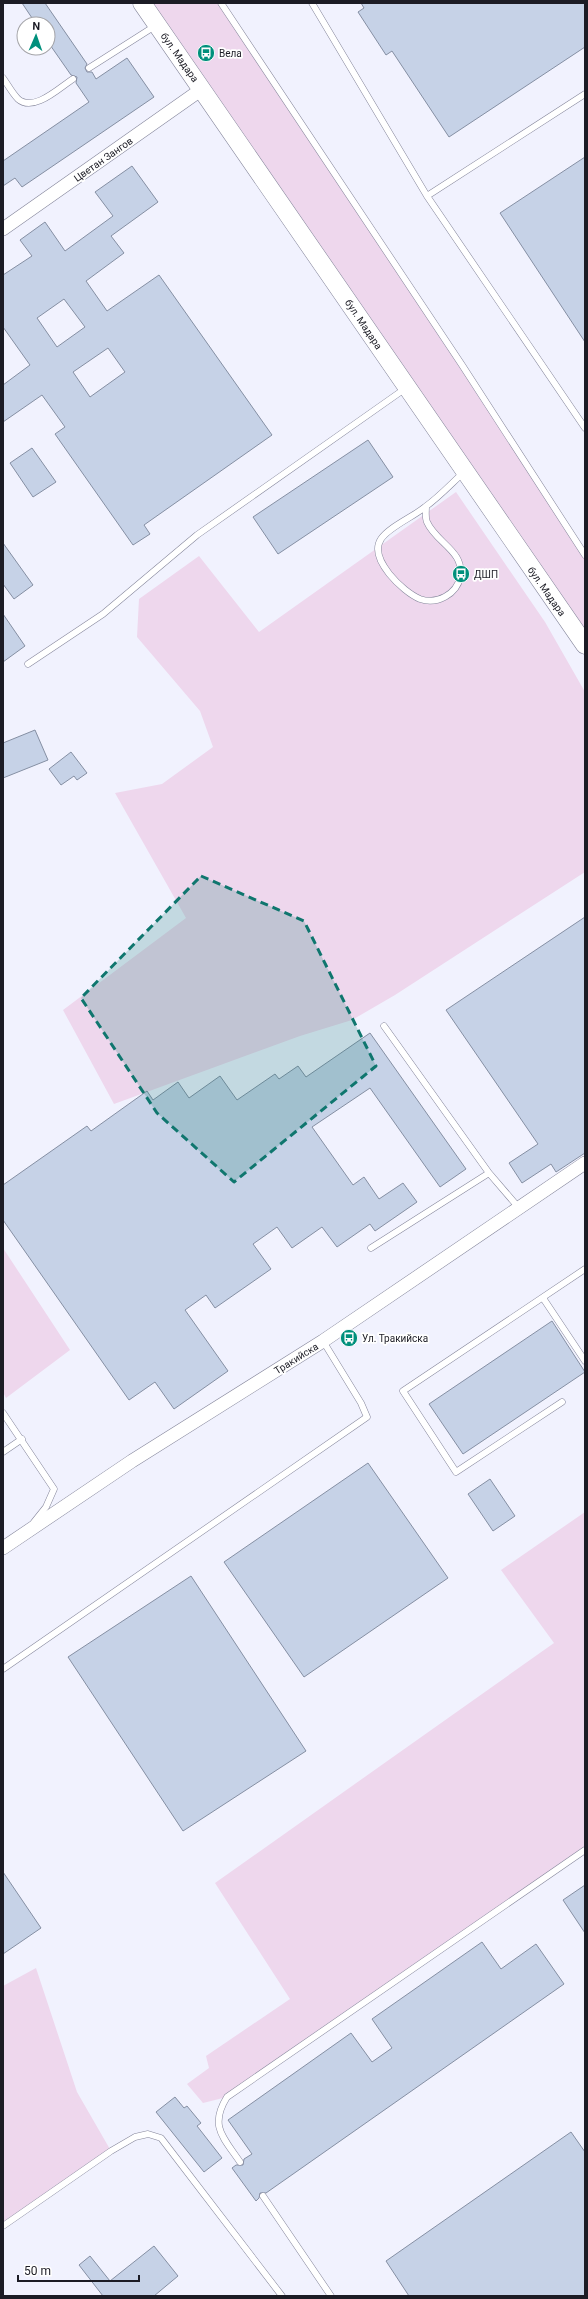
<svg xmlns="http://www.w3.org/2000/svg" width="588" height="2299" font-family="Roboto,sans-serif">
	<style>
		.built { fill: #f1f2fe; fill-rule: evenodd }
		.green { fill: #eed7ed }
		.building { fill: #c6d2e7; stroke: #858fa3; fill-rule: evenodd }
		.lines { fill: none; stroke-linecap: round; stroke-linejoin: round }
		.lane-casing { stroke: #85869b; stroke-width: 7 }
		.street-casing { stroke: #85869b; stroke-width: 14 }
		.secondary-casing { stroke: #85869b; stroke-width: 19 }
		.lane { stroke: #fff; stroke-width: 6 }
		.street { stroke: #fff; stroke-width: 13 }
		.secondary { stroke: #fff; stroke-width: 18 }
		.marked { fill: #0f766e; fill-opacity: 0.2; stroke: #0f766e; stroke-width: 3; stroke-dasharray: 8 5; stroke-linejoin: round }
		.labels { text-anchor: middle; stroke-width: 3.5; stroke-linejoin: round; paint-order: stroke }
		.poi-label { font-size: 10px; fill: #1c1c25; stroke: #fff; text-anchor: start }
		.street-label { font-size: 10px; fill: #1c1c25; stroke: #fff }
	</style>
	<rect width="100%" height="100%" fill="#fbfbfb"/>
	<!-- built -->
	<path class="built" d="M3,3H585V2296H3ZM24,24H48V48H24Z"/>
	<!-- green -->
	<path class="green" d="M142,3H221L585,555V645Z
		M456,492L545,622L585,692V872L395,995L352,1020L300,1036L114,1104L63,1010L186,918L115,793L162,784L213,747L200,711L137,637L139,599L199,556L259,632Z
		M3,1248L70,1350L6,1398L3,1392Z
		M585,1512V1850L227,2097L203,2103L187,2084L209,2068L206,2056L290,1999L215,1883L554,1643L501,1570Z
		M36,1968L77,2092L111,2151L3,2223V1986Z"/>
	<!-- building -->
	<path class="building" d="M22,3H45L87,64L85,68L87,72H92L96,79L127,58L154,97L22,187L15,178L3,186V161L89,102L76,83L77,77L71,75L48,42V24H36Z
		M361,3H585V47L449,137L392,51L386,55L358,12L364,8Z
		M585,157V342L500,213Z
		M132,166L158,202L111,236L124,253L86,281L107,311L159,275L272,435L144,525L150,534L133,545L55,434L65,427L42,395L3,422V385L30,365L3,327V275L32,256L20,240L45,222L65,251L113,216L95,192ZM64,299L85,327L57,347L37,318ZM108,348L125,372L90,397L73,372Z
		M368,440L393,477L278,554L253,517Z
		M32,448L56,482L33,497L10,463Z
		M3,543L33,585L14,599L3,584Z
		M3,614L25,646L3,662Z
		M35,730L48,760L3,778V743Z
		M71,752L87,773L77,780L74,776L61,785L49,769Z
		M585,917V1153L556,1172L551,1164L522,1183L509,1163L538,1144L446,1010Z
		M370,1033L466,1169L440,1187L370,1088L312,1127L353,1185L364,1177L379,1199L403,1183L417,1202L375,1231L370,1224L337,1247L322,1227L292,1248L277,1227L253,1244L271,1269L215,1308L206,1295L185,1310L228,1371L174,1409L155,1382L129,1400L3,1220V1185L87,1126L91,1131L147,1091L153,1100L178,1082L189,1098L220,1076L237,1100L275,1074L279,1079L298,1066L306,1077Z
		M552,1321L585,1372L463,1454L429,1404Z
		M368,1463L448,1578L304,1677L224,1562Z
		M490,1479L515,1516L493,1531L468,1494Z
		M191,1576L306,1751L183,1831L68,1657Z
		M3,1872L41,1928L3,1954Z
		M585,1885V1933L563,1900Z
		M482,1942L501,1969L536,1944L564,1984L266,2193H260L259,2198L256,2201L232,2168L236,2165H243L244,2159L252,2154L228,2120L351,2033L372,2062L392,2048L372,2019Z
		M175,2097L184,2108L187,2106L201,2123L197,2126L222,2158L204,2172L156,2112Z
		M571,2132L585,2152V2296H409L386,2261Z
		M154,2246L178,2276L154,2296H103L79,2265L90,2256L110,2281Z"/>
	<g class="lines">
		<defs>
			<path id="lane" d="M221,3L462,365L585,555
				M312,3L427,196L585,428
				M89,68L155,26
				M3,78C8,85 12,93 18,99C34,113 60,87 73,79
				M427,196L585,94
				M426,507C426,511 425,518 427,522C436,543 465,551 460,577C457,594 437,605 420,599C403,592 368,559 381,539C389,527 413,517 425,507C439,497 451,484 464,472
				M28,664L103,614L197,535L406,388
				M384,1026L489,1173
				M371,1248L489,1173L519,1208
				M543,1298L585,1361
				M562,1402L456,1472L403,1391L585,1269
				M3,1413L54,1489L46,1507L34,1522
				M3,1452L22,1439
				M3,1669L367,1417L361,1403L323,1341
				M240,2162C223,2137 209,2126 227,2097L585,1850
				M263,2196L331,2296
				M3,2226L111,2151L135,2137L148,2134L161,2138L282,2296"/>
			<path id="street" d="M3,229L202,89
				M3,1548L132,1461L323,1341L585,1163"/>
			<path id="secondary" d="M142,3L585,645"/>
		</defs>
		<!-- lane casing -->
		<use href="#lane" class="lane-casing"/>
		<!-- street casing -->
		<use href="#street" class="street-casing"/>
		<!-- secondary casing -->
		<use href="#secondary" class="secondary-casing"/>
		<!-- lane -->
		<use href="#lane" class="lane"/>
		<!-- street -->
		<use href="#street" class="street"/>
		<!-- secondary -->
		<use href="#secondary" class="secondary"/>
	</g>
	<!-- marked area -->
	<path class="marked" d="M201,876L304,921L376,1066L234,1182L157,1113L81,998Z"/>
	<!-- icons -->
	<defs>
		<symbol id="bus-disc" viewBox="-11 -11 22 22"><circle r="9.5" fill="#00907c" stroke="#fff"/><path d="M-5-6H5V4H4V6H2V4H-2V6H-4V4H-5ZM-3.5-4V0h7V-4ZM-3.5 1.2v1.5H-2V1.2ZM2 1.2v1.5H3.5V1.2Z" fill="#fff"/></symbol>
	</defs>
	<g fill-rule="evenodd">
		<use href="#bus-disc" x="196" y="43" width="20" height="20"/>
		<use href="#bus-disc" x="451" y="564" width="20" height="20"/>
		<use href="#bus-disc" x="339" y="1328" width="20" height="20"/>
	</g>
	<g class="labels">
		<!-- poi labels -->
		<g class="poi-label">
			<text x="219" y="57">Вела</text>
			<text x="474" y="578">ДШП</text>
			<text x="362" y="1342">Ул. Тракийска</text>
		</g>
		<!-- street labels -->
		<g class="street-label">
			<text transform="translate(180 57) rotate(55)" y="4">бул. Мадара</text>
			<text transform="translate(103 159) rotate(-35)" y="4">Цветан Зангов</text>
			<text transform="translate(364 324) rotate(56)" y="4">бул. Мадара</text>
			<text transform="translate(547 591) rotate(55)" y="4">бул. Мадара</text>
			<text transform="translate(296 1358) rotate(-32)" y="4">Тракийска</text>
		</g>
	</g>
	<!-- border -->
	<rect width="588" height="2299" fill="none" stroke="#1c1c25" stroke-width="8"/>
	<!-- north arrow -->
	<g transform="translate(36 36) rotate(2)"><circle r="19" fill="#ffffff" stroke="#a4a4a8"/>
	<path d="M0-3L7 15L0 10L-7 15Z" fill="#00907c"/>
	<text y="-6" font-size="11" font-weight="bold" text-anchor="middle" fill="#1c1c25">N</text>
	</g>
	<!-- scale -->
	<path d="M18 2275v6h121v-6" fill="none" stroke="#1c1c25" stroke-width="2"/>
	<text x="24" y="2275" font-size="12" fill="#1c1c25" stroke="#ffffff" stroke-width="3" paint-order="stroke">50 m</text>
</svg>
